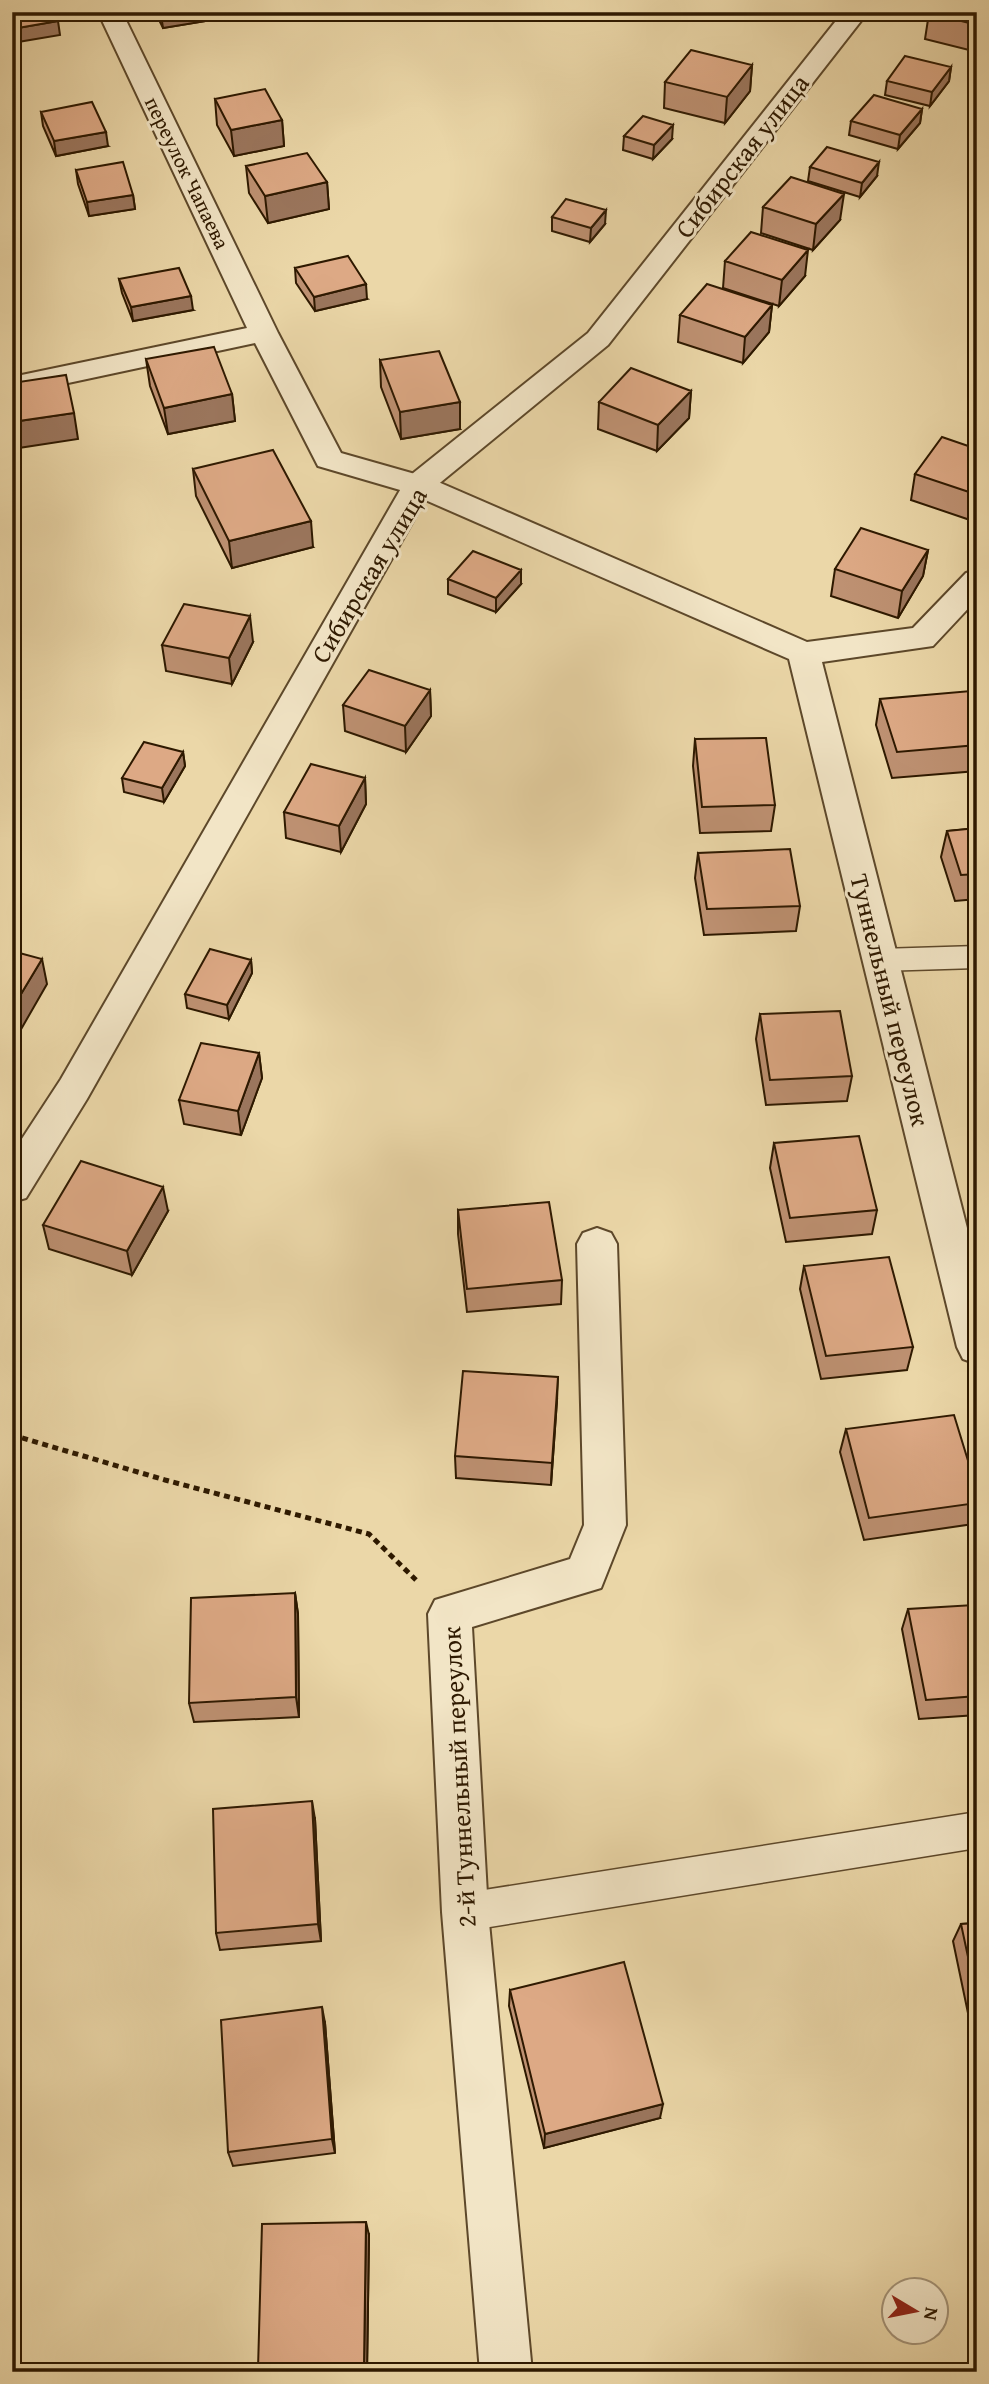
<svg xmlns="http://www.w3.org/2000/svg" width="989" height="2384" font-family="'Gentium Book Plus',serif">
	<style>
		.lines { fill: none; stroke-linecap: round; stroke-linejoin: round }
		.service-casing { stroke: #5d482a; stroke-width: 3 }
		.minor-casing { stroke: #5d482a; stroke-width: 4 }
		.tertiary-casing { stroke: #5d482a; stroke-width: 4 }
		.path { stroke: #2e1900; stroke-width: 5; stroke-dasharray: 6 4.5; stroke-linecap: butt }
		.service { fill: #f2e5c6; fill-rule: evenodd }
		.minor { fill: #f2e5c6; fill-rule: evenodd }
		.tertiary { fill: #f2e5c6; fill-rule: evenodd }
		.wall { fill: #be9172; stroke: #2e1900; stroke-width: 2 }
		.shaded-wall { fill: #9b765d; stroke: #2e1900; stroke-width: 2 }
		.building { fill: #dda985; stroke: #2e1900; stroke-width: 2 }
		.labels { text-anchor: middle; stroke-width: 6; stroke-linejoin: round; paint-order: stroke }
		.far-street-label { font-size: 21px; fill: #2e1900; stroke: #f2e5c6 }
		.street-label { font-size: 26px; fill: #2e1900; stroke: #f2e5c6 }
	</style>
	<rect width="100%" height="100%" fill="#ebd7a8"/>
	<filter id="stains"><feTurbulence type="fractalNoise" baseFrequency=".00286" numOctaves="4"/><feColorMatrix values="0 0 0 0 .2 0 0 0 0 .09 0 0 0 0 .02 0 0 0 .5 -.17"/></filter>
	<radialGradient id="worn" r=".72"><stop offset=".6" stop-color="#630" stop-opacity="0"/><stop offset="1" stop-color="#630" stop-opacity=".3"/></radialGradient>
	<g class="lines">
		<defs>
			<path id="service" d="M977,946V968L880,971L870,968L865,960L870,952L880,949Z
				M977,1812V1848L465,1931L451,1925L446,1912L451,1899L465,1893Z"/>
			<path id="minor" d="M98,12H122L278,333L341,453L429,478L807,642L913,628L966,573L977,570V599L933,646L822,662L977,1267V1364L963,1359L957,1347L789,659L407,492L318,466L255,343L12,395V377L247,328Z
				M597,1228L611,1233L617,1244L626,1525L601,1588L472,1627L488,1912L532,2372H480L442,1912L428,1614L435,1600L570,1559L584,1525L577,1244L583,1233Z"/>
			<path id="tertiary" d="M843,12H868L608,345L430,491L87,1099L26,1198L12,1202V1154L61,1079L407,478L588,333Z"/>
		</defs>
		<!-- service casing -->
		<use href="#service" class="service-casing"/>
		<!-- minor casing -->
		<use href="#minor" class="minor-casing"/>
		<!-- tertiary casing -->
		<use href="#tertiary" class="tertiary-casing"/>
		<!-- path -->
		<path class="path" d="M12,1435L165,1480L369,1534L416,1580"/>
		<!-- service -->
		<use href="#service" class="service"/>
		<!-- minor -->
		<use href="#minor" class="minor"/>
		<!-- tertiary -->
		<use href="#tertiary" class="tertiary"/>
	</g>
	<!-- wall -->
	<path class="wall" d="M155,12H205L206,21L163,28Z
		M775,12H808L802,19Z
		M977,12V52L925,39L929,13Z
		M752,65L750,91L725,123L664,108L665,82Z
		M951,67L949,81L930,106L885,95L887,81Z
		M215,99L282,120L284,146L234,156L217,125Z
		M922,109L920,123L898,149L849,135L851,121Z
		M41,112L108,146L56,156L43,126Z
		M624,136L672,139L653,159L623,150Z
		M246,166L327,182L329,209L268,223L249,193Z
		M810,167L877,176L860,197L808,181Z
		M76,170L133,195L135,209L89,216L78,184Z
		M763,207L840,220L813,250L761,233Z
		M552,217L605,224L590,242L552,231Z
		M725,261L805,276L779,306L723,288Z
		M295,268L367,299L315,311L296,283Z
		M119,279L193,310L133,321L122,293Z
		M772,305L769,332L743,363L678,342L680,315Z
		M146,359L232,394L235,421L168,434L150,386Z
		M380,360L460,429L401,439L381,387Z
		M691,391L689,418L657,451L598,429L599,402Z
		M977,449V510L970,520L911,500L915,474Z
		M193,469L313,547L232,568L196,496Z
		M928,550L923,576L898,618L831,596L835,569Z
		M448,579L521,584L496,612L448,594Z
		M253,642L232,684L166,671L162,645Z
		M430,690L431,716L406,752L345,731L343,705Z
		M880,699L977,708V771L892,778L876,725Z
		M695,739L775,805L771,831L700,833L693,766Z
		M183,752L185,766L164,802L124,792L122,778Z
		M365,778L366,804L341,852L286,838L284,812Z
		M977,828V899L955,901L941,857L947,831Z
		M698,853L800,906L796,931L704,935L695,878Z
		M251,960L252,973L229,1019L187,1008L185,994Z
		M760,1014L852,1076L847,1101L766,1105L756,1039Z
		M259,1053L262,1078L241,1135L184,1124L179,1100Z
		M774,1143L877,1210L872,1234L786,1242L770,1168Z
		M458,1210L562,1280L561,1304L467,1312L458,1234Z
		M168,1211L132,1275L49,1249L43,1225Z
		M804,1266L913,1347L907,1370L821,1379L800,1289Z
		M557,1400L551,1485L456,1478L455,1456Z
		M846,1429L977,1490V1514L973,1524L864,1540L840,1452Z
		M295,1593L298,1614L299,1717L194,1722L189,1703Z
		M908,1609L977,1618V1715L919,1719L902,1629Z
		M315,1819L321,1941L220,1950L216,1933Z
		M977,1923V2017L969,2018L953,1941L961,1924Z
		M510,1990L660,2118L544,2148L509,2006Z
		M325,2023L335,2153L233,2166L228,2152Z
		M369,2235L367,2372H259L258,2369Z"/>
	<!-- shaded-wall -->
	<path class="shaded-wall" d="M174,12H205L206,21L163,28L161,15Z
		M803,12H808L802,19Z
		M58,21L60,35L12,43V29Z
		M752,65L750,91L725,123L727,97Z
		M951,67L949,81L930,106L932,92Z
		M922,109L920,123L898,149L900,135Z
		M282,120L284,146L234,156L231,130Z
		M673,125L672,139L653,159L654,145Z
		M106,132L108,146L56,156L54,141Z
		M879,162L877,176L860,197L862,183Z
		M327,182L329,209L268,223L265,196Z
		M844,194L840,220L813,250L816,224Z
		M133,195L135,209L89,216L87,202Z
		M606,210L605,224L590,242L591,228Z
		M808,250L805,276L779,306L782,280Z
		M366,284L367,299L315,311L314,297Z
		M191,296L193,310L133,321L131,307Z
		M772,305L769,332L743,363L745,337Z
		M691,391L689,418L657,451L658,425Z
		M232,394L235,421L168,434L164,408Z
		M460,402V429L401,439L400,412Z
		M74,413L78,439L12,449V422Z
		M977,491V510L970,520L975,494Z
		M311,521L313,547L232,568L229,541Z
		M928,550L923,576L898,618L902,591Z
		M521,570V584L496,612V598Z
		M250,616L253,642L232,684L229,658Z
		M430,690L431,716L406,752L405,726Z
		M183,752L185,766L164,802L162,788Z
		M365,778L366,804L341,852L339,826Z
		M42,959L47,984L12,1045V1009Z
		M251,960L252,973L229,1019L227,1005Z
		M259,1053L262,1078L241,1135L238,1111Z
		M163,1187L168,1211L132,1275L127,1251Z
		M558,1377L557,1400L551,1485L552,1463Z
		M295,1593L298,1614L299,1717L296,1697Z
		M312,1801L315,1819L321,1941L318,1924Z
		M322,2007L325,2023L335,2153L332,2139Z
		M663,2104L660,2118L544,2148L545,2134Z
		M366,2222L369,2235L367,2372H366L364,2366Z"/>
	<!-- building -->
	<path class="building" d="M12,12H54L58,21L12,29Z
		M160,12H174L161,15Z
		M930,12H977V25L929,13Z
		M691,50L752,65L727,97L665,82Z
		M905,56L951,67L932,92L887,81Z
		M265,89L282,120L231,130L215,99Z
		M874,95L922,109L900,135L851,121Z
		M92,102L106,132L54,141L41,112Z
		M643,116L673,125L654,145L624,136Z
		M827,147L879,162L862,183L810,167Z
		M307,153L327,182L265,196L246,166Z
		M123,162L133,195L87,202L76,170Z
		M791,177L844,194L816,224L763,207Z
		M566,199L606,210L591,228L552,217Z
		M751,232L808,250L782,280L725,261Z
		M348,256L366,284L314,297L295,268Z
		M179,268L191,296L131,307L119,279Z
		M707,284L772,305L745,337L680,315Z
		M214,347L232,394L164,408L146,359Z
		M439,351L460,402L400,412L380,360Z
		M631,368L691,391L658,425L599,402Z
		M66,375L74,413L12,422V383Z
		M942,437L977,449V491L975,494L915,474Z
		M273,450L311,521L229,541L193,469Z
		M861,528L928,550L902,591L835,569Z
		M473,551L521,570L496,598L448,579Z
		M184,604L250,616L229,658L162,645Z
		M369,670L430,690L405,726L343,705Z
		M971,691L977,708V745L897,752L880,699Z
		M766,738L775,805L702,807L695,739Z
		M144,742L183,752L162,788L122,778Z
		M311,764L365,778L339,826L284,812Z
		M977,828V874L961,875L947,831Z
		M790,849L800,906L707,909L698,853Z
		M210,949L251,960L227,1005L185,994Z
		M12,951L42,959L12,1009Z
		M840,1011L852,1076L770,1080L760,1014Z
		M201,1043L259,1053L238,1111L179,1100Z
		M859,1136L877,1210L790,1218L774,1143Z
		M81,1161L163,1187L127,1251L43,1225Z
		M549,1202L562,1280L467,1289L458,1210Z
		M889,1257L913,1347L826,1356L804,1266Z
		M463,1371L558,1377L552,1463L455,1456Z
		M954,1415L977,1490V1503L869,1518L846,1429Z
		M295,1593L296,1697L189,1703L191,1598Z
		M974,1605L977,1618V1696L926,1700L908,1609Z
		M312,1801L318,1924L216,1933L213,1809Z
		M977,1923V1999L961,1924Z
		M624,1962L663,2104L545,2134L510,1990Z
		M322,2007L332,2139L228,2152L221,2020Z
		M366,2222L364,2366L258,2369L262,2224Z"/>
	<g class="labels">
		<!-- far-street labels -->
		<g class="far-street-label">
			<text transform="translate(187 173) rotate(64)" y="7">переулок Чапаева</text>
		</g>
		<!-- street labels -->
		<g class="street-label">
			<text transform="translate(742 156) rotate(-52)" y="9">Сибирская улица</text>
			<text transform="translate(369 575) rotate(-59)" y="9">Сибирская улица</text>
			<text transform="translate(890 1000) rotate(76)" y="9">Туннельный переулок</text>
			<text transform="translate(459 1777) rotate(-93)" y="9">2-й Туннельный переулок</text>
		</g>
	</g>
	<!-- margin -->
	<rect width="989" height="2384" fill="none" stroke="#ebd7a8" stroke-width="42"/>
	<rect x="14" y="14" width="961" height="2356" fill="none" stroke="#2e1900" stroke-width="3.5"/>
	<rect x="21" y="21" width="947" height="2342" fill="none" stroke="#2e1900" stroke-width="2"/>
	<!-- north arrow -->
	<g transform="translate(915 2311) rotate(100)"><circle r="33" fill="#f2e5c6" stroke="#a49377" stroke-width="2"/>
	<path d="M0-5L12 26L0 18L-12 26Z" fill="#8f2418"/>
	<text y="-10" font-size="19" font-weight="bold" text-anchor="middle" fill="#2e1900">N</text>
	</g>
	<rect width="100%" height="100%" filter="url(#stains)"/>
	<rect width="100%" height="100%" fill="url(#worn)"/>
</svg>
